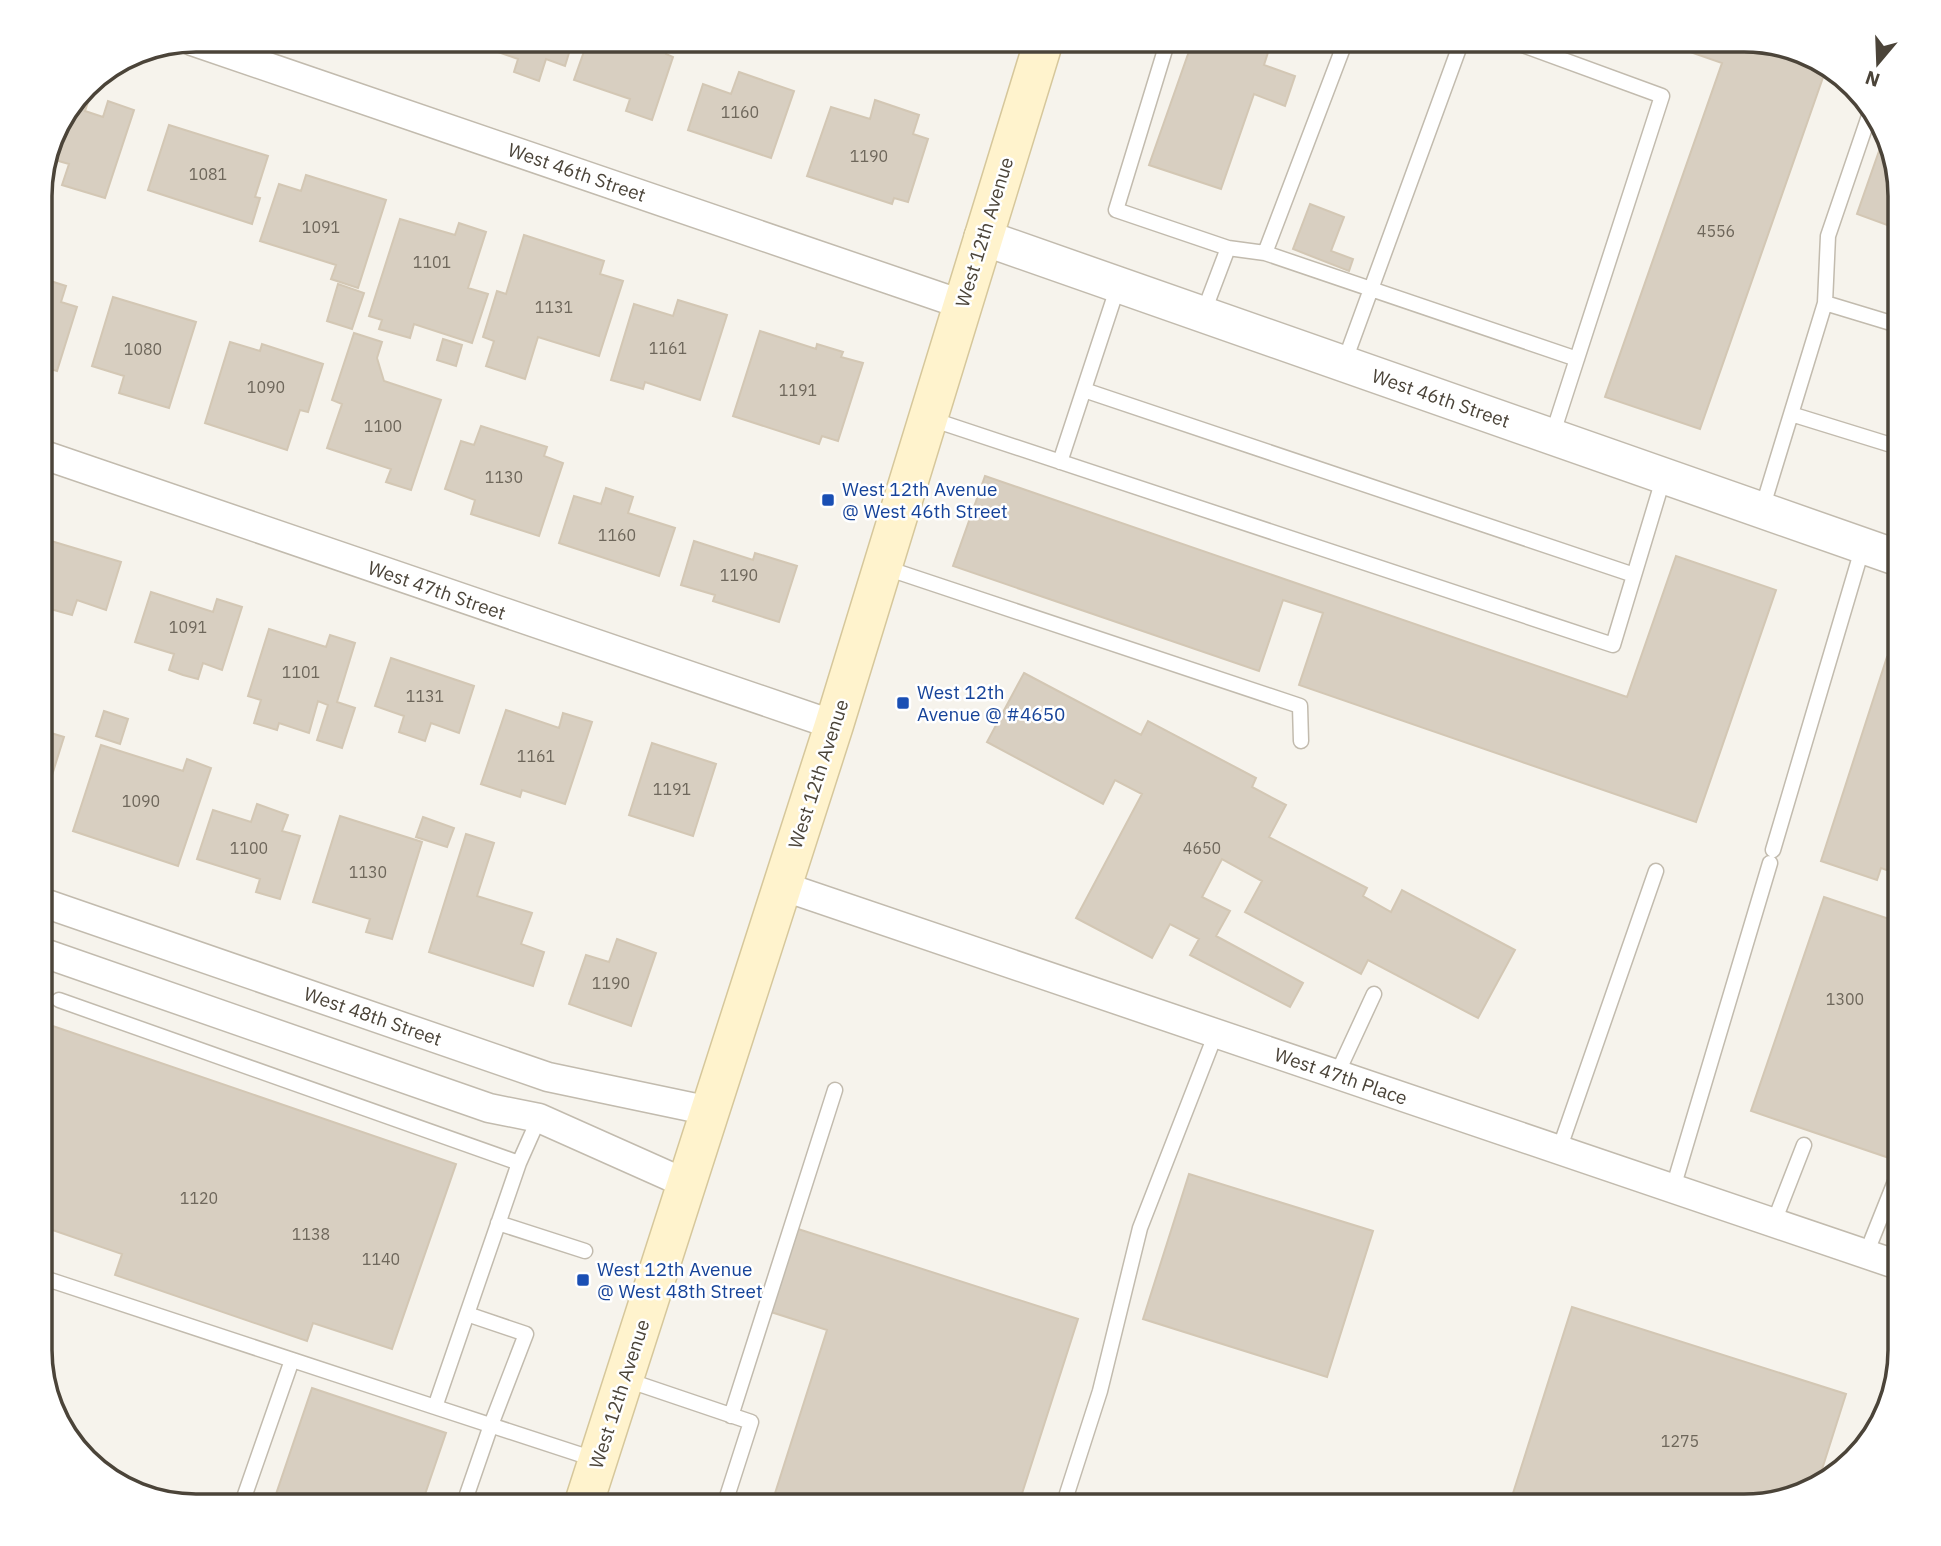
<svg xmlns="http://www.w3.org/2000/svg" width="1941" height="1546" font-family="'IBM Plex Sans',sans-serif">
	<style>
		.building { fill: #d8cfc1; stroke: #d3c7b4; stroke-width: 2 }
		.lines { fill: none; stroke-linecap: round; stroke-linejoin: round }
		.service-casing { stroke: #c2bbae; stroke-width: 17 }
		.minor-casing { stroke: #c2bbae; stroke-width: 31 }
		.tertiary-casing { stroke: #c2bbae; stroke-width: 38 }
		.secondary-casing { stroke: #d6c79b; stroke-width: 41 }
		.service { stroke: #fff; stroke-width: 14 }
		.minor { stroke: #fff; stroke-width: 28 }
		.tertiary { stroke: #fff; stroke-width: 35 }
		.secondary { stroke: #fff3cd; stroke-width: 38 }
		.transit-dot { fill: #1a4fb4; stroke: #fff; stroke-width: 2.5 }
		.labels { text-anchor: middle; stroke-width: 5; stroke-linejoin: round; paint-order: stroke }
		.number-label { font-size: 16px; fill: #6e675b }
		.street-label { font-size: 19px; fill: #4b4439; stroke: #fff }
		.transit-label { font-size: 19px; fill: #164399; stroke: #fff; text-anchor: start }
		.rim { fill: none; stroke: #4b4439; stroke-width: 3.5 }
	</style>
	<rect width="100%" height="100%" fill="#f6f3ec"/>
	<!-- building -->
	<path class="building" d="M463,40H573L565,66L546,59L539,81L514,72L518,59Z
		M588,40H620L629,43L630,40H670L666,54L673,57L652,120L626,111L630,99L574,80Z
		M1193,40H1272L1264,65L1295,76L1285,106L1254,94L1221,189L1149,165Z
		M1656,40H1745L1804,52L1827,66L1700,429L1605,397L1722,63Z
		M739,72L794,91L771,158L688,130L703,84L731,94Z
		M82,94L90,96L85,111L103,117L108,101L134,110L105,198L62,185L69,164L48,158L56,128Z
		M875,100L919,115L913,134L928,139L908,202L894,198L892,204L807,176L831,107L870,119Z
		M169,125L268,156L255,197L260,198L252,224L148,190Z
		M1886,131L1901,197V230L1857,214Z
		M306,175L386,200L358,288L331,279L336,265L260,241L279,184L301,191Z
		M1310,204L1344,217L1331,251L1353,259L1349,271L1293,249Z
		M400,219L455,235L459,223L486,232L468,288L488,294L472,343L414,324L410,338L379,329L382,320L369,316Z
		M524,235L604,261L600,274L623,281L599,356L538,337L525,379L486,366L494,341L483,337L497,291L506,294Z
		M41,278L66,286L61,302L77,307L57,371L41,366Z
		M338,284L364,293L352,329L327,321Z
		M113,297L196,322L169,408L119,393L124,376L92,366Z
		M678,300L727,315L700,400L645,382L643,389L611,380L634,304L673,316Z
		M760,331L816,349L817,344L843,352L841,357L863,363L838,441L822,436L819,444L733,416Z
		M354,333L382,342L377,358L384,381L441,400L411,490L386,482L391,469L327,448L342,404L332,400Z
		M443,339L462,345L456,366L437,360Z
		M230,342L260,351L262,344L323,364L308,412L300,410L287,450L205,423Z
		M481,426L547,447L544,456L563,463L539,536L471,514L475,500L445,489L461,441L474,445Z
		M985,476L1627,697L1676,556L1776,590L1696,822L1299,685L1323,613L1283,600L1259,671L953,566Z
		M606,488L633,497L628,513L675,528L659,576L559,543L574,496L601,504Z
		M41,538L121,562L106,610L77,600L72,615L47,608L52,593L41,590Z
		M694,541L753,560L755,553L797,566L779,622L713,601L715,595L681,585Z
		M151,592L213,612L217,599L242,607L222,670L203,663L198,679L183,675L169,670L174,654L135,642Z
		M269,629L326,647L330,635L355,643L337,702L355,708L342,748L317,740L328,705L318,701L309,733L279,723L277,730L254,723L261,700L248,696Z
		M1887,657L1901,661V875L1881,868L1877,880L1821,861Z
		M391,658L474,686L459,733L431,723L425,741L399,732L404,716L375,706Z
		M1024,673L1141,735L1148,721L1256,778L1252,787L1286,805L1269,837L1367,888L1363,896L1391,912L1402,890L1515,950L1478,1018L1368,960L1361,974L1245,912L1262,881L1222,859L1202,897L1230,911L1216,936L1303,983L1290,1007L1190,955L1199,939L1170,924L1152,958L1076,918L1142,794L1115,780L1103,804L987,742Z
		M506,710L559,728L563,713L592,722L565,804L522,790L520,797L481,784Z
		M104,711L128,719L120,744L96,736Z
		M41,730L64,737L41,810Z
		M652,743L716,764L693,836L629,815Z
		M101,745L183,771L187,759L211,768L178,866L73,831Z
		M257,804L288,815L282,831L300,836L280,899L256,892L260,879L197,859L213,810L251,822Z
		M340,816L422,842L392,939L366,932L370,919L313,902Z
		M423,817L454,828L447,847L416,837Z
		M466,834L494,843L477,896L532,913L521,944L544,952L533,986L429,952Z
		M1824,897L1901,923V1074L1895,1090L1901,1092V1162L1751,1111Z
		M617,939L656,953L631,1026L569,1004L586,955L609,962Z
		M41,1022L456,1164L392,1349L313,1323L307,1341L115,1275L122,1254L41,1226Z
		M1189,1174L1373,1231L1327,1377L1143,1319Z
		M798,1229L1078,1319L1018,1506H771L827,1330L771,1312Z
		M1572,1307L1846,1394L1816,1488L1813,1490L1744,1506H1509Z
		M312,1388L446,1433L421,1506H272Z"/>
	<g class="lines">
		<defs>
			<path id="service" d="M1168,40L1116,210L1228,248L1203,314
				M1509,40L1662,96L1552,436
				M1228,248L1265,253L1346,40
				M1265,253L1577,359
				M1825,303L1828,236L1871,110
				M1344,363L1462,40
				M1084,390L1634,575
				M1791,414L1901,448
				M931,419L1613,645L1664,476
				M1060,462L1118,286
				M1762,509L1825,303L1901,326
				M883,567L1300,706L1301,741
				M1773,850L1863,546
				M59,1000L519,1163
				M1337,1074L1374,994
				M539,1118L519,1163L435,1407L597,1460
				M1559,1150L1656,871
				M1673,1188L1770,863
				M1774,1222L1804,1145
				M498,1223L585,1251
				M1866,1254L1898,1174
				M41,1280L47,1279L435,1407
				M627,1380L751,1422L724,1506
				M731,1416L835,1090
				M241,1506L292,1360
				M463,1506L491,1425L526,1334L467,1314
				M1063,1506L1100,1391L1140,1228L1216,1033"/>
			<path id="minor" d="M192,41L961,304
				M41,454L834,725
				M782,886L1901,1266
				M41,902L548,1077L710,1111
				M41,952L489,1108L539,1118L687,1184"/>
			<path id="tertiary" d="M982,237L1901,559"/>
			<path id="secondary" d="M583,1506L834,725L1044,40"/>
		</defs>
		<!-- service casing -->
		<use href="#service" class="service-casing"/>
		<!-- minor casing -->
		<use href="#minor" class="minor-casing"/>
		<!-- tertiary casing -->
		<use href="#tertiary" class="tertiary-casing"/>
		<!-- secondary casing -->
		<use href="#secondary" class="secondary-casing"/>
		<!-- service -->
		<use href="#service" class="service"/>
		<!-- minor -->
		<use href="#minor" class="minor"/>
		<!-- tertiary -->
		<use href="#tertiary" class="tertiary"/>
		<!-- secondary -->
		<use href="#secondary" class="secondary"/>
	</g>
	<!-- markers -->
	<g class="transit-dot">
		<rect x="821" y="493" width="14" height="14" rx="3.5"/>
		<rect x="896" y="696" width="14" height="14" rx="3.5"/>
		<rect x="576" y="1273" width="14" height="14" rx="3.5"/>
	</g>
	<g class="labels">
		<!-- number labels -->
		<g class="number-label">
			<text x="740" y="118">1160</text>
			<text x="869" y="162">1190</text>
			<text x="208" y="180">1081</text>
			<text x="321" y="233">1091</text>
			<text x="1716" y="237">4556</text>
			<text x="432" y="268">1101</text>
			<text x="554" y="313">1131</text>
			<text x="668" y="354">1161</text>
			<text x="143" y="355">1080</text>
			<text x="266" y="393">1090</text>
			<text x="798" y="396">1191</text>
			<text x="383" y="432">1100</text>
			<text x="504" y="483">1130</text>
			<text x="617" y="541">1160</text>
			<text x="739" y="581">1190</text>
			<text x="188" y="633">1091</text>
			<text x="301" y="678">1101</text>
			<text x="425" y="702">1131</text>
			<text x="536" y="762">1161</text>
			<text x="672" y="795">1191</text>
			<text x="141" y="807">1090</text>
			<text x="249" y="854">1100</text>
			<text x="1202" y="854">4650</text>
			<text x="368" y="878">1130</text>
			<text x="611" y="989">1190</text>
			<text x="1845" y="1005">1300</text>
			<text x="199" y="1204">1120</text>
			<text x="311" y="1240">1138</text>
			<text x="381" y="1265">1140</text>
			<text x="1680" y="1447">1275</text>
		</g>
		<!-- street labels -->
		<g class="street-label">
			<text transform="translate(577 172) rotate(19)" y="7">West 46th Street</text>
			<text transform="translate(984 232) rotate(-73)" y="7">West 12th Avenue</text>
			<text transform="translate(1441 398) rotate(19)" y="7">West 46th Street</text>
			<text transform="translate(437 590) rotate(19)" y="7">West 47th Street</text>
			<text transform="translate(818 774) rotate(-72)" y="7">West 12th Avenue</text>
			<text transform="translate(373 1016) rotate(19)" y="7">West 48th Street</text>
			<text transform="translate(1341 1076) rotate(19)" y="7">West 47th Place</text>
			<text transform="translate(619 1394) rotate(-72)" y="7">West 12th Avenue</text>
		</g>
		<!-- transit labels -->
		<g class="transit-label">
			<text x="842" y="496">West 12th Avenue<tspan x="842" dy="22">@ West 46th Street</tspan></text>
			<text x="917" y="699">West 12th<tspan x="917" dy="22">Avenue @ #4650</tspan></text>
			<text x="597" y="1276">West 12th Avenue<tspan x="597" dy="22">@ West 48th Street</tspan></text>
		</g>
	</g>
	<!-- crop -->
	<path d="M0 0H1941V1546H0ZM196 52H1744A144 144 0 0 1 1888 196V1350A144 144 0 0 1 1744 1494H196A144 144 0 0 1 52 1350V196A144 144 0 0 1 196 52Z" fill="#fff" fill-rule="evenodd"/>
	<path class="rim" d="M196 52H1744A144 144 0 0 1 1888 196V1350A144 144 0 0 1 1744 1494H196A144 144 0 0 1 52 1350V196A144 144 0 0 1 196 52Z"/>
	<!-- north arrow -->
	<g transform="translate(1878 63) rotate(199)" stroke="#ffffff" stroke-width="5" paint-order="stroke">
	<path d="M0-5L12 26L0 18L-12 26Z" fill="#4b4439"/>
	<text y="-10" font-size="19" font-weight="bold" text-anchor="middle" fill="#4b4439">N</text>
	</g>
</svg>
